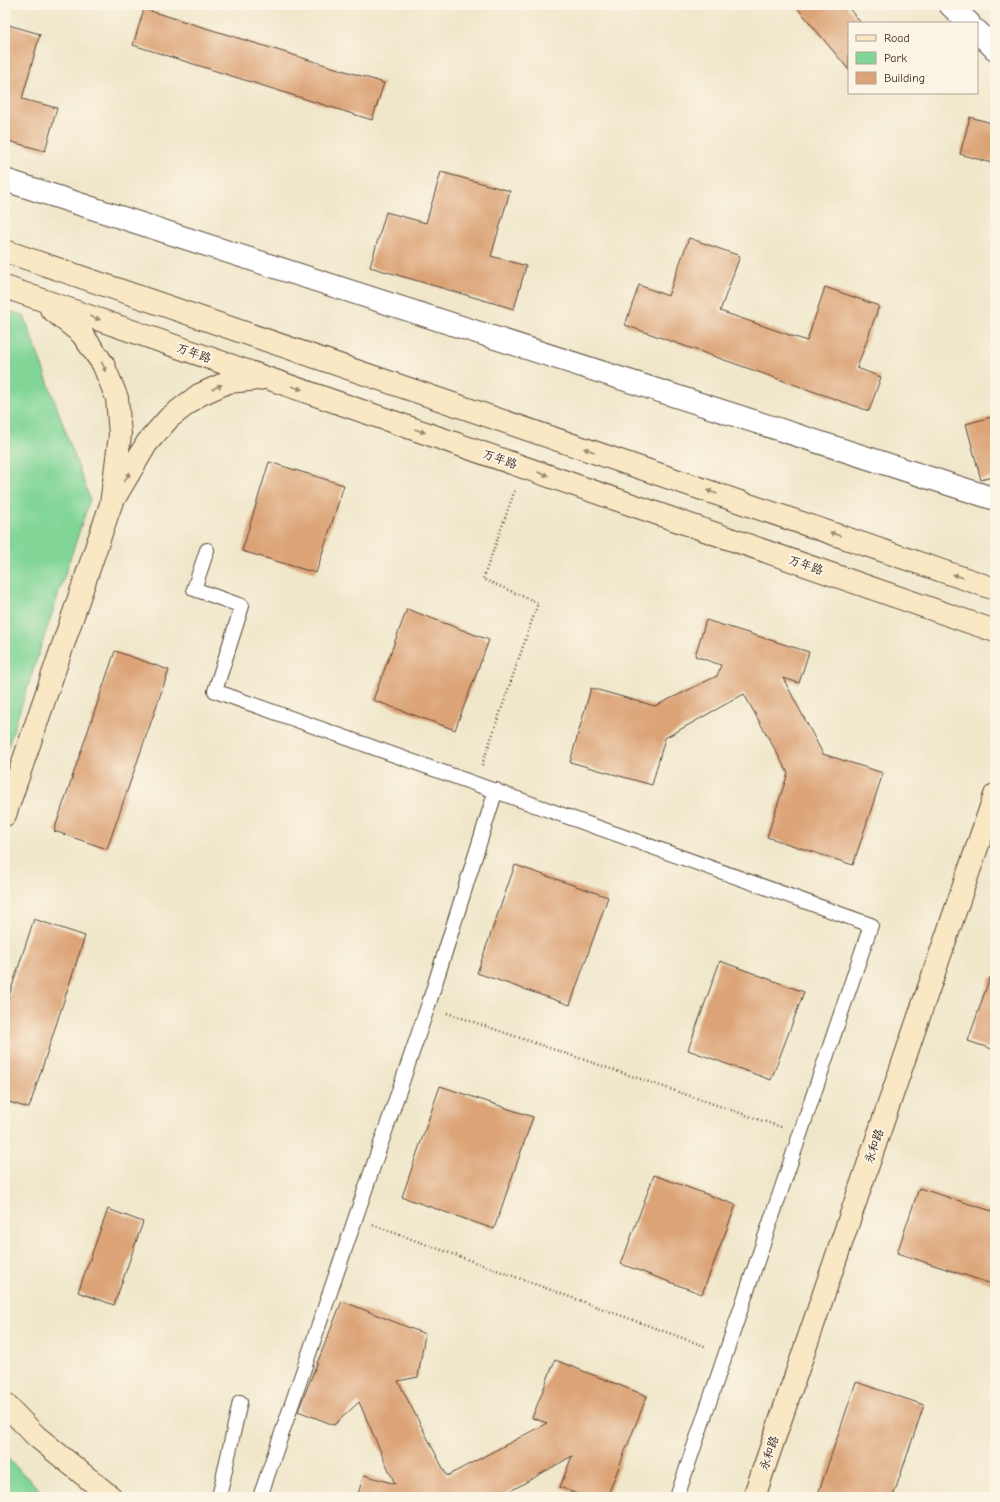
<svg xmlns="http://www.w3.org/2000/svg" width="1000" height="1502" font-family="'Comic Neue','LXGW WenKai TC',sans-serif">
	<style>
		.green { fill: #81d597; stroke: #5e805a }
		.building { fill: #dba376 }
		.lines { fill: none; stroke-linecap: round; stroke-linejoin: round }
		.lane-casing { stroke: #564638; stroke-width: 16 }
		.street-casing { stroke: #564638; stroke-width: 24 }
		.secondary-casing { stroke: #564638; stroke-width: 24 }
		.path { stroke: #564638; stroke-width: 2.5; stroke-dasharray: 1 3; stroke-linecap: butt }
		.lane { stroke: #fff; stroke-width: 14 }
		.street { stroke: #fff; stroke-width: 22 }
		.secondary { stroke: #fae7c3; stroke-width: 22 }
		.oneway { fill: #9a8870 }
		.labels { text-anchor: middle; stroke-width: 4; stroke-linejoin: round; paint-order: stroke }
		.street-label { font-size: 12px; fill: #3b2a1e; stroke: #fcf5e5 }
	</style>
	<rect width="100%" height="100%" fill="#fcf5e5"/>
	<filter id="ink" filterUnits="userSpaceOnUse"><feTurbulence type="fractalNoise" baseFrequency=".025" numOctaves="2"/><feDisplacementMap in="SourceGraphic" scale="8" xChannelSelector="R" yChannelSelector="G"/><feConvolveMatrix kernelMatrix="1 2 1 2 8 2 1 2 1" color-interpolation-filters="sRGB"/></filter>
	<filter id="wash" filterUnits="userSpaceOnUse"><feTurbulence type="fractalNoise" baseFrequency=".012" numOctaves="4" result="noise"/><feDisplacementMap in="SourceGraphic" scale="16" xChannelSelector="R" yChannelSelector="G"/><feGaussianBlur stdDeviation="0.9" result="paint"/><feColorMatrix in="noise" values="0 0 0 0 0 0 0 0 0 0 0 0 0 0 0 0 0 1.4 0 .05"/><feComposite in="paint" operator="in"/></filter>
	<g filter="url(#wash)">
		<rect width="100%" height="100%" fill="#f0e7cb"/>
		<!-- green -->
		<path class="green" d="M5,309L24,316L90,499L5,755Z
			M5,1456L47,1497H5Z"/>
		<g id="blocks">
			<!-- building -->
			<path class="building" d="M795,5H846L861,23H849V70Z
				M144,9L384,83L372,120L133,45Z
				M5,24L40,34L22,99L57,108L45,151L5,140Z
				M970,117L995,124V164L960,154Z
				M441,172L510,191L491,256L526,266L514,309L370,267L386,212L426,223Z
				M689,238L740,256L720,311L807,341L825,287L879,306L857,368L881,377L869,411L625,325L639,285L668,296Z
				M995,416V476L981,480L966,424Z
				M269,462L344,485L316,573L242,551Z
				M407,609L489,640L455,730L373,700Z
				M706,620L809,652L799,683L783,678L823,754L883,773L853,865L767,837L788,773L744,694L665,738L652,785L570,762L591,688L655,706L717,676L721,665L695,656Z
				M115,651L169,670L107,849L54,831Z
				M515,865L608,897L570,1005L477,973Z
				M34,919L85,936L29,1108L5,1101V1008Z
				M720,961L804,992L771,1080L688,1050Z
				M990,977L995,979V1050L968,1041Z
				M440,1086L533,1117L494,1229L402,1197Z
				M654,1175L736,1205L702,1294L621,1264Z
				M919,1188L995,1212V1285L897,1253Z
				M108,1209L143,1222L114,1305L78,1292Z
				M342,1301L425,1334L418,1377L398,1381L447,1476L547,1423L532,1418L555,1360L647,1396L607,1497H584L560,1487L572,1456L500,1497H357L364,1475L395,1484L359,1402L334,1425L298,1411Z
				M856,1382L924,1405L893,1497H817Z"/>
		</g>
	</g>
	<g filter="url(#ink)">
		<use href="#blocks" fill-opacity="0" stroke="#564638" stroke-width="1"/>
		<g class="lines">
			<defs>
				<path id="lane" d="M207,550L194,589L242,606L215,691L871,925L677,1497
					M219,1497L240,1402
					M260,1497L428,1006L496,790"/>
				<path id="street" d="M950,5L969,23
					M977,31L995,49
					M5,180L995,499"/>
				<path id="secondary" d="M5,251L995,589
					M5,287L995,631
					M51,309L82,334L103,364L117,398L120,435L111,504L147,443L169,418L199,395L228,382L259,379
					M5,815L111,504
					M5,1404L36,1436L111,1497
					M754,1497L995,795"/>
			</defs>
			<!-- lane casing -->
			<use href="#lane" class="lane-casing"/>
			<!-- street casing -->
			<use href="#street" class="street-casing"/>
			<!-- secondary casing -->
			<use href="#secondary" class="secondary-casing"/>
			<!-- path -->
			<path class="path" d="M482,765L538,603L483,579L515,490
				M447,1013L781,1127
				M373,1225L707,1347"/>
			<!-- lane -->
			<use href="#lane" class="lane"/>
			<!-- street -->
			<use href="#street" class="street"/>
			<!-- secondary -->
			<use href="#secondary" class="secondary"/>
		</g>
		<!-- one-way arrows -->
		<defs><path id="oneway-solid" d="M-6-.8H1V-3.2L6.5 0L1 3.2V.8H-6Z"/></defs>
		<g class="oneway">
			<use href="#oneway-solid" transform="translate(95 318) rotate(19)"/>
			<use href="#oneway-solid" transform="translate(104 367) rotate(64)"/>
			<use href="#oneway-solid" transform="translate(217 387) rotate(-25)"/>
			<use href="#oneway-solid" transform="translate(297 388) rotate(19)"/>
			<use href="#oneway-solid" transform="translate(420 431) rotate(19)"/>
			<use href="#oneway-solid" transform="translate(589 450) rotate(-161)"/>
			<use href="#oneway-solid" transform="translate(543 474) rotate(19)"/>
			<use href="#oneway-solid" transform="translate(127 477) rotate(-59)"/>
			<use href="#oneway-solid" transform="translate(712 492) rotate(-161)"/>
			<use href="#oneway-solid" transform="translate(835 534) rotate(-161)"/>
			<use href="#oneway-solid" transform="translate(958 576) rotate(-161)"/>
		</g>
	</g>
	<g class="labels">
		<!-- street labels -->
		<g class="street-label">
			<text transform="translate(194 353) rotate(19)" y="4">万年路</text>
			<text transform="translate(500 459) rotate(19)" y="4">万年路</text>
			<text transform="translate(806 565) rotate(19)" y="4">万年路</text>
			<text transform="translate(874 1146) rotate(-71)" y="4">永和路</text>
			<text transform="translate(769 1453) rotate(-71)" y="4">永和路</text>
		</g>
	</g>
	<!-- margin -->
	<rect width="1000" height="1502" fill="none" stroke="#fcf5e5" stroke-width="20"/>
	<!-- legend -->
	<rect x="848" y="22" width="130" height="72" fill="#fcf5e5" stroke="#afa495"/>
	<rect x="856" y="35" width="20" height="6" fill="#fae7c3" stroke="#afa495"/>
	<text x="884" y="42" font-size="12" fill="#3b2a1e">Road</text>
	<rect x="856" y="52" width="20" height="12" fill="#81d597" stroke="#afa495"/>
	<text x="884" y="62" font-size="12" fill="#3b2a1e">Park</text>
	<rect x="856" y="72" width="20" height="12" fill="#dba376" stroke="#afa495"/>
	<text x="884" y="82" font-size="12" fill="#3b2a1e">Building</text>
</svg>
